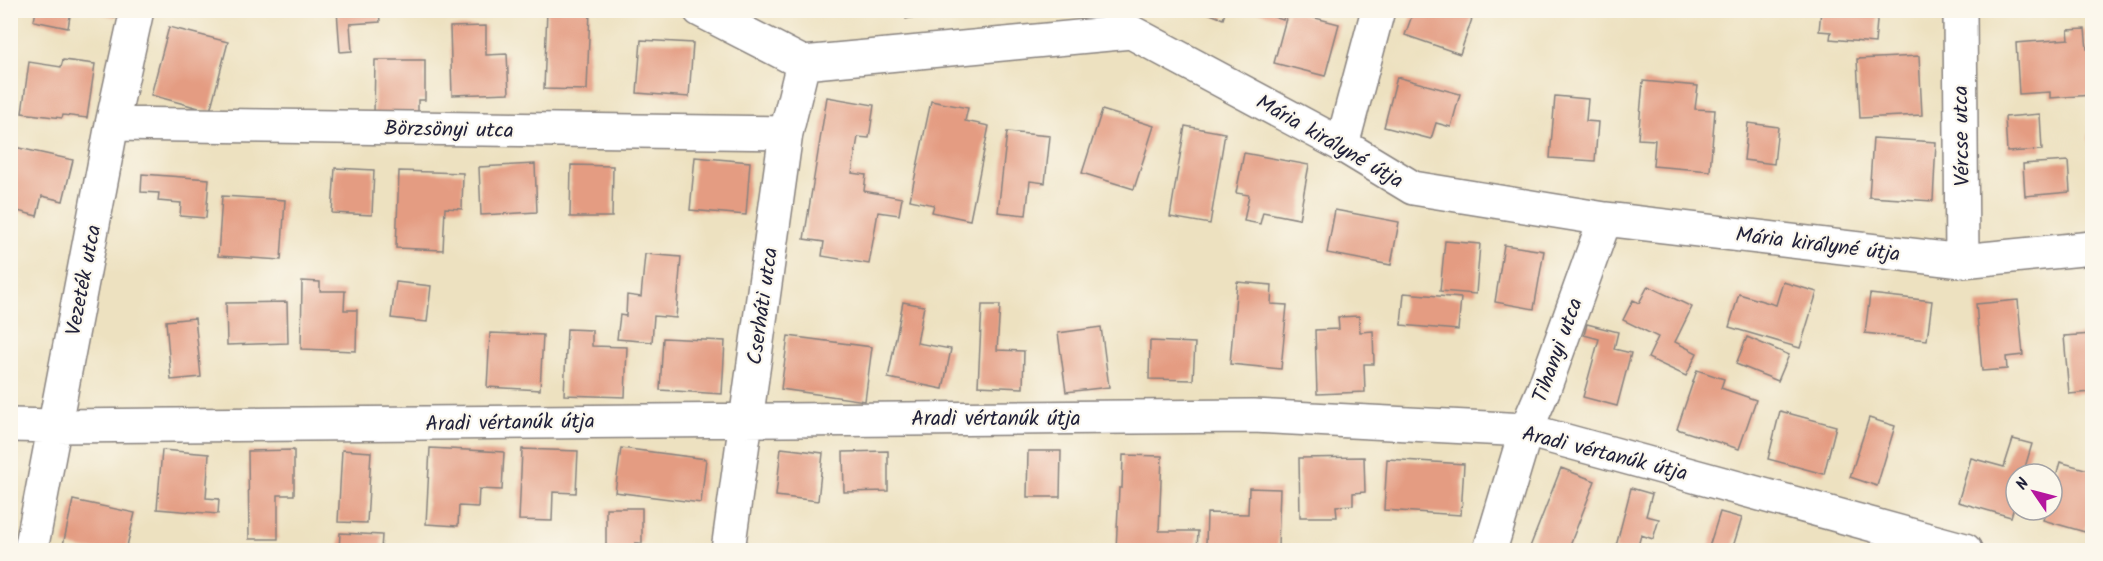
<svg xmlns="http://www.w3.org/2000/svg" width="2103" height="561" font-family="Kalam,sans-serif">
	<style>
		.building { fill: #e49c82 }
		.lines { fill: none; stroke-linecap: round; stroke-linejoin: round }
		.minor-casing { stroke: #88827e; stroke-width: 36 }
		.minor { stroke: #fff; stroke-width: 33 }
		.labels { text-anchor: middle; stroke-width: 4.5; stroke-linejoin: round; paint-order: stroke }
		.street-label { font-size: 21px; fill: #22223b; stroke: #fbf7ec }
	</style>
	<rect width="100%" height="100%" fill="#fbf7ec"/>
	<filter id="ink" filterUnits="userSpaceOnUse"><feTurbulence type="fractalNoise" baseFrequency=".0167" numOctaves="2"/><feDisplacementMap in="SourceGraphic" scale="12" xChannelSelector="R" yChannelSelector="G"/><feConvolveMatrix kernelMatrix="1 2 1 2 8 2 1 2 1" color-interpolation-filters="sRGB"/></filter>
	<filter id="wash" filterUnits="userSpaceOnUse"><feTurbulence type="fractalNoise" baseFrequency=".008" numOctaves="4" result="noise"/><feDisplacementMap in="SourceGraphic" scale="24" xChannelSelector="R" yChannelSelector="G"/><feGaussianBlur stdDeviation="1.35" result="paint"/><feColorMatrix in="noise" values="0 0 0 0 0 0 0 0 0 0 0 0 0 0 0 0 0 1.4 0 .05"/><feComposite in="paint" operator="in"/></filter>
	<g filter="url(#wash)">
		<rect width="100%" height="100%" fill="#ede1c0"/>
		<g id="blocks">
			<!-- building -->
			<path class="building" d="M36,10H71L68,28L34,21Z
				M88,10H116L115,17Z
				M337,10H379L380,22L350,24L352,51L340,52Z
				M547,10H590L587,90L544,89Z
				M904,10H943V12L906,19Z
				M1200,10H1226L1223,19Z
				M1253,10H1286L1283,20Z
				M1414,10H1475L1460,54L1405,35Z
				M1821,10H1878L1875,43L1830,39L1831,32L1819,31Z
				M1288,11L1339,24L1325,76L1274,63Z
				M486,26V55L507,54L509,93L452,95L450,27Z
				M169,27L228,42L210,111L151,95Z
				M2085,29L2087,49H2092V95L2050,98V92L2019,94L2016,43L2069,39L2068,30Z
				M641,40L693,43L689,97L637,93Z
				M1919,56L1922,115L1860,118L1857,59Z
				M63,60L95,64L87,118L63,115L62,118L22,113L29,62L61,67Z
				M375,60H425V100H418V115H374Z
				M1397,77L1460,94L1451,127L1436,123L1431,139L1384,127Z
				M1643,81L1698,86L1695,109L1715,110L1710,171L1653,166L1655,140L1638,139Z
				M1555,96L1588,99L1586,121L1598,122L1595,161L1550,158Z
				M827,97L874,105L869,138L858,137L852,173L866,175L864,191L902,198L899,215L878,212L869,264L822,256L824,242L804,239Z
				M931,101L968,108L965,121L989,126L970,220L932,212L934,205L910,200Z
				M1102,110L1154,126L1134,189L1082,173Z
				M2040,114L2042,150L2007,152L2005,117Z
				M1748,123L1778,127L1774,164L1744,160Z
				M1185,126L1225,133L1210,224L1170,217Z
				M1007,132L1050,136L1045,183L1030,181L1026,215L998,212Z
				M2092,133V163H2091L2088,134Z
				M1873,138L1936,142L1933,201L1869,197Z
				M10,146L73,160L63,201L42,196L37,216L10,209Z
				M1244,153L1309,165L1299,219L1263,212L1260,224L1244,221L1249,195L1236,193Z
				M695,157L750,162L746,215L690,210Z
				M2068,161L2070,192L2025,196L2023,164Z
				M535,164L537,212L481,215L479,167Z
				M571,165L613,166L612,217H570Z
				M335,168L374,170L372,215L332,213Z
				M399,171L463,173L462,209L445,208L443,250L396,248Z
				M142,174L209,179L206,218L180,216L181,203L158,201L159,193L141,192Z
				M222,196L285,200L281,260L218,256Z
				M1335,210L1399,222L1391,265L1327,253Z
				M1445,241L1480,244L1476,294L1440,291Z
				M1504,245L1544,251L1534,309L1495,302Z
				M645,254L681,257L676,318L654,316L652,342L617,339L620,315L626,316L627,295L641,297Z
				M302,281L320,282V291H345L344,310H357L356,351L301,349Z
				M396,282L431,286L427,322L391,318Z
				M1237,282L1272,285L1271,304L1287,305L1281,369L1230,364Z
				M1783,282L1817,292L1800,348L1729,327L1739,294L1776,305Z
				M1648,286L1692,307L1675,342L1697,353L1686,376L1648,358L1658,337L1623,320L1633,300L1639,303Z
				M1404,293L1461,298L1458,330L1401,325Z
				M1870,294L1932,301L1927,340L1865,333Z
				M2018,300L2023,355L2006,357L2007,369L1982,371L1976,304Z
				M287,302L288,343L227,345L226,303Z
				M903,302L924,306L917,343L951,349L943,389L888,378Z
				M982,305H1000L997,350L1024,351L1023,388L978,386Z
				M1359,316L1360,332L1373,331L1374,364H1364L1365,392L1317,394L1315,330L1339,329L1338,317Z
				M195,318L201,377L171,380L166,321Z
				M1587,324L1618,332L1614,349L1631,353L1617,406L1583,397L1599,339L1584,335Z
				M1101,327L1109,387L1066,392L1058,333Z
				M567,329L592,330V346L627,347L625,397L564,395Z
				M490,333L543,335L540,390L487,387Z
				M2092,334V392L2069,394L2064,336Z
				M788,336L872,347L865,401L781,389Z
				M1747,337L1789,355L1778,381L1736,364Z
				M663,338L725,341L722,394L660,390Z
				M1150,341L1195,343L1193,380L1149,379Z
				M1697,370L1724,379L1721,388L1756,400L1739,449L1677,429Z
				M1780,411L1836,426L1824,474L1768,459Z
				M1869,418L1895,426L1877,486L1850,477Z
				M2013,439L2032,444L2023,474H2016V500L2011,517L1958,502L1971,458L2004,467Z
				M430,448L504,452L502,490L479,489L478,507L459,506L458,526L426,524Z
				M621,448L706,459L701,503L615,492Z
				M781,448L823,453L818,501L776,496Z
				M522,449L578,451L576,493L553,492L552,521L519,520Z
				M162,450L209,454L206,498L219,499L218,514L157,509Z
				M294,450V495H278V539H249L248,451Z
				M342,450L371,452L367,523L338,522Z
				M888,451V491L844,492L843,452Z
				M1028,451H1061L1060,497H1027Z
				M1123,455L1162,456L1159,531H1198L1197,550H1116L1119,488H1122Z
				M1364,457L1365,492L1353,493V505L1336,506L1337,517H1300L1299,458Z
				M1387,459L1464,464L1461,515L1384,510Z
				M2060,462L2092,471V503L2085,532L2043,520L2046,510H2052V490Z
				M1561,468L1595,481L1568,550H1539L1530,547Z
				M1249,488L1280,489L1278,547L1206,544L1207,513L1248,514Z
				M1631,488L1652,494L1646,516L1659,519L1653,539L1641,535L1637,550H1615Z
				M73,500L135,513L126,550H88L63,545Z
				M606,508H642V543H635V550H606Z
				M1720,512L1742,518L1732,550H1708Z
				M340,533L382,535L381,550H339Z"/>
		</g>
	</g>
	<g filter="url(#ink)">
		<use href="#blocks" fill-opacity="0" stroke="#88827e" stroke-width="1.5"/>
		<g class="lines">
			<defs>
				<path id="minor" d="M700,10L803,63L1131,32L1342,145L1413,188L1605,219L1962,261L2092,248
					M1960,10L1962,261
					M112,124L786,133
					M1342,145L1378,10
					M10,425L56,426L1253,416L1526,430L1965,550
					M31,550L112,124L137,10
					M728,550L786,133L803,63
					M1490,550L1526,430L1545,386L1605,219"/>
			</defs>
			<!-- minor casing -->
			<use href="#minor" class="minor-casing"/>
			<!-- minor -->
			<use href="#minor" class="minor"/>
		</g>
	</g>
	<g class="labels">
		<!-- street labels -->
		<g class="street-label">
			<text transform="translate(449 129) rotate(1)" y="7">Börzsönyi utca</text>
			<text transform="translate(1961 136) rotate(-91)" y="7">Vércse utca</text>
			<text transform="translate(1330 141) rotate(30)" y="7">Mária királyné útja</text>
			<text transform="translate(1818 244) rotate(7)" y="7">Mária királyné útja</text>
			<text transform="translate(83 280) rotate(-79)" y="7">Vezeték utca</text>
			<text transform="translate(762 306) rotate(-82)" y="7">Cserháti utca</text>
			<text transform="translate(1557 350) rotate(-70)" y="7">Tihanyi utca</text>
			<text x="996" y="425">Aradi vértanúk útja</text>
			<text transform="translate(510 422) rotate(-1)" y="7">Aradi vértanúk útja</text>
			<text transform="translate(1605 453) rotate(14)" y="7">Aradi vértanúk útja</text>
		</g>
	</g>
	<!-- margin -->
	<rect width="2103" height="561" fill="none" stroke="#fbf7ec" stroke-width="36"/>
	<!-- north arrow -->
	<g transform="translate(2034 492) rotate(305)"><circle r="28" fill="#fbf7ec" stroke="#a4a2a5" stroke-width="1.5"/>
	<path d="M0-4.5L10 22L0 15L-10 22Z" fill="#b5179e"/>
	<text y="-9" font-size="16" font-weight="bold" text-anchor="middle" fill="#22223b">N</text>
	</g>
</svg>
